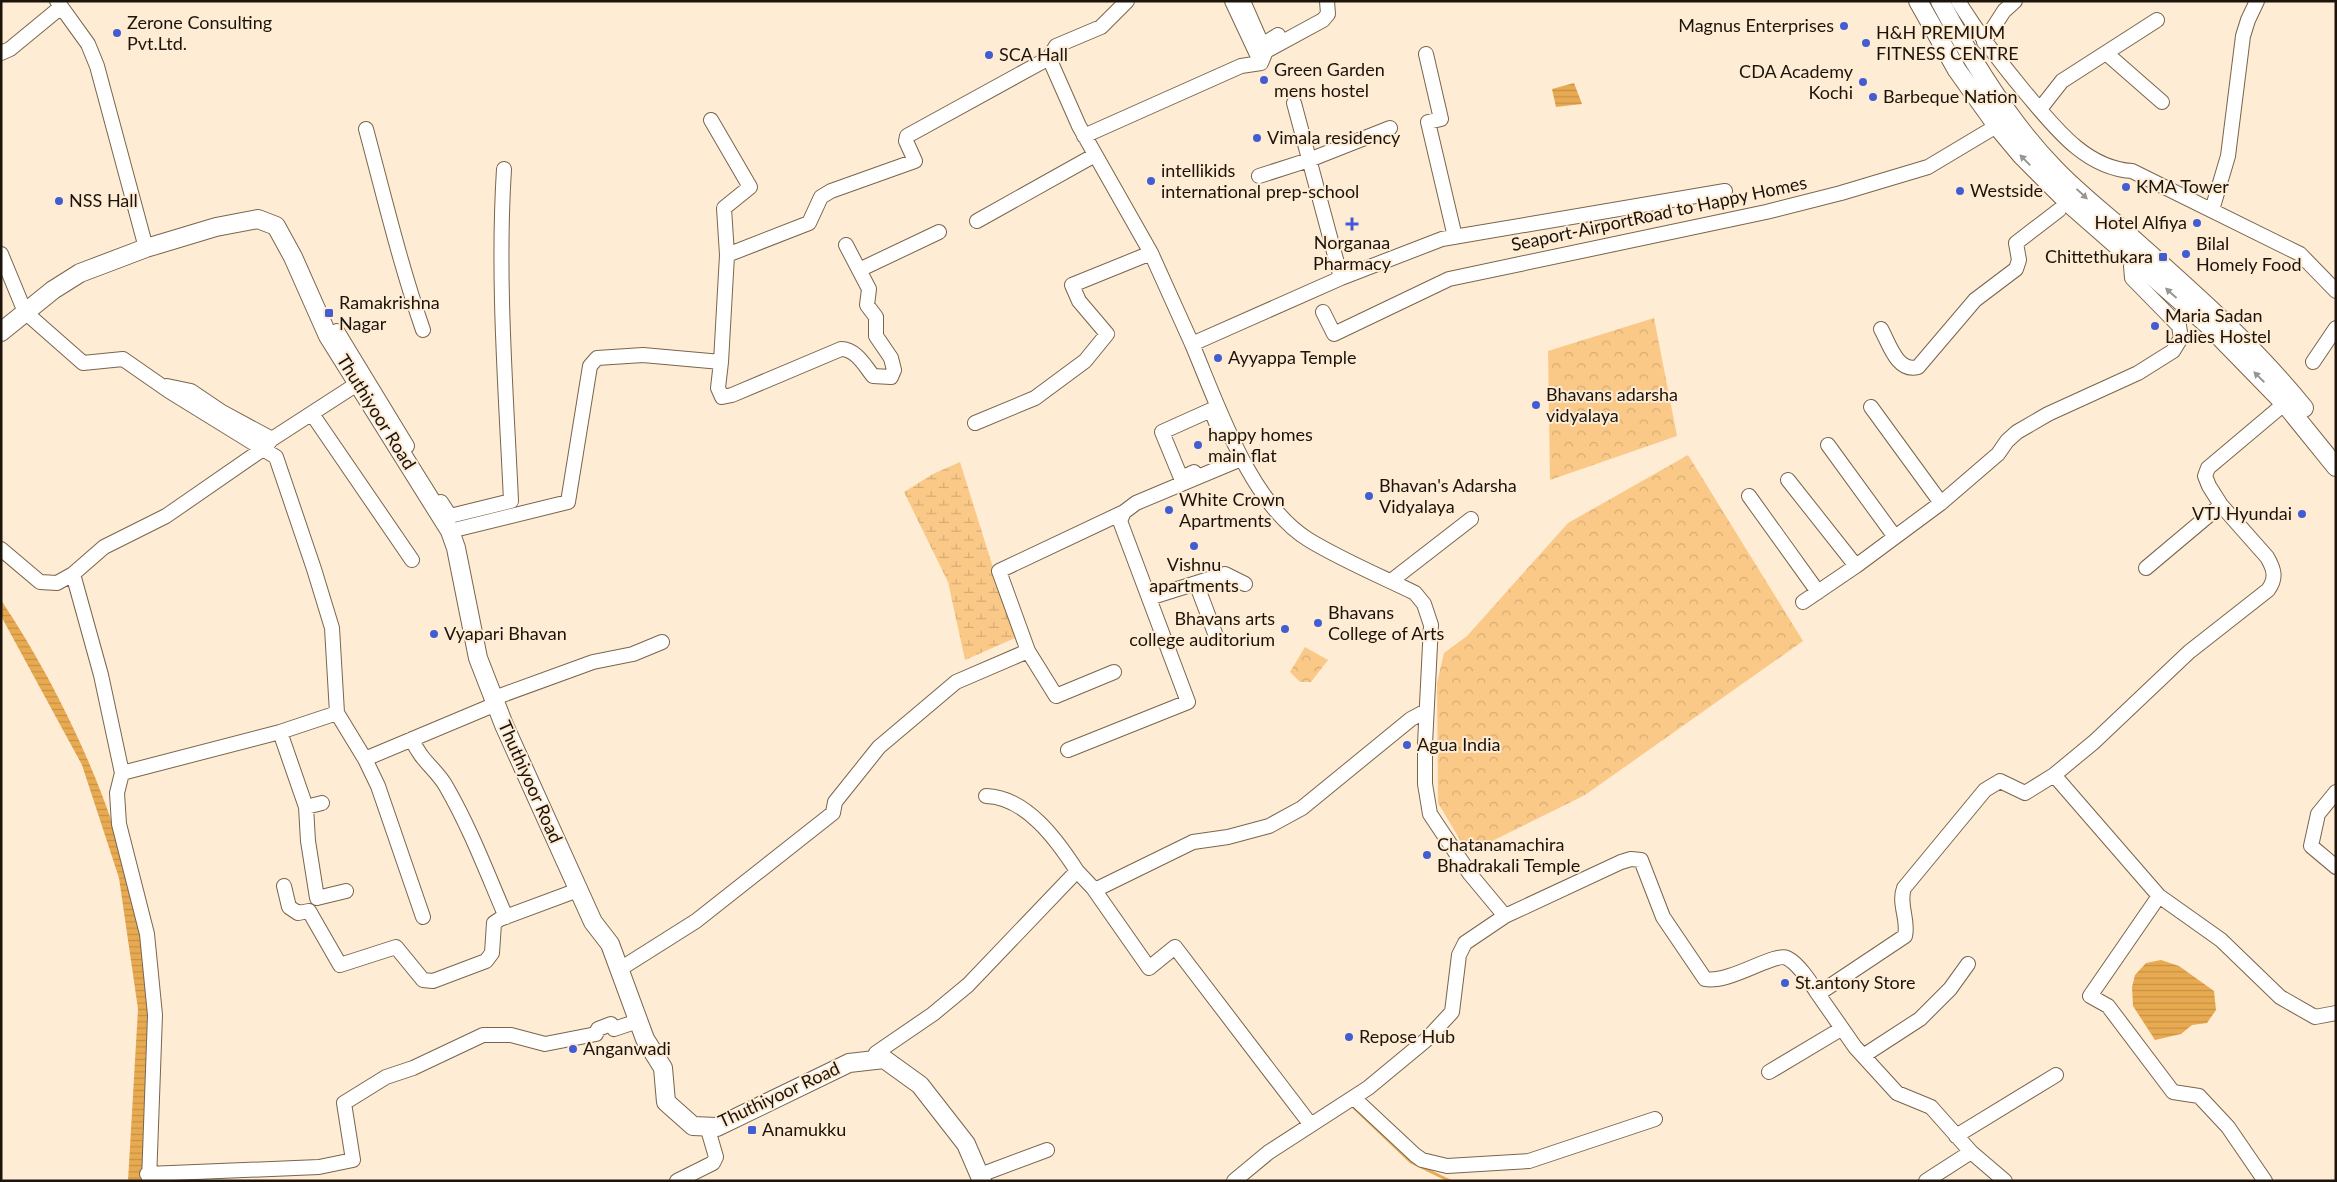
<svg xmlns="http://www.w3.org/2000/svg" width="2337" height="1182" font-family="Lato,sans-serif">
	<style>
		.forest { fill: url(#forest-crowns) }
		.wetland { fill: url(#wetland-marsh) }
		.water { fill: url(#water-rules) }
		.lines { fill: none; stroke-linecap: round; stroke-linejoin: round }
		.stream { stroke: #e8aa51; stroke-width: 3 }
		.minor-casing { stroke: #79654c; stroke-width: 16 }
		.major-casing { stroke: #79654c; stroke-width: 20 }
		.minor { stroke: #fff; stroke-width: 14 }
		.major { stroke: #fff; stroke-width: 18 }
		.oneway { fill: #999591 }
		.poi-dot { fill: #425dd1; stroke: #feecd5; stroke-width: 2 }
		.labels { text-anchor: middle; stroke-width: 4; stroke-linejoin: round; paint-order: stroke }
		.poi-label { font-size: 18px; fill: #1c140a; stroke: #feecd5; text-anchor: start }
		.street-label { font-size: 18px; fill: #1c140a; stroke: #feecd5 }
	</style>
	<defs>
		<pattern id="forest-crowns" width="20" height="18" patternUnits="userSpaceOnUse" patternTransform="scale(1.25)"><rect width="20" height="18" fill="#fac988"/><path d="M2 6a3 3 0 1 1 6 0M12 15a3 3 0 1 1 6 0" fill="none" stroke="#d6ac74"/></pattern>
		<pattern id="wetland-marsh" width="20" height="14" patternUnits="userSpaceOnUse" patternTransform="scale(1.25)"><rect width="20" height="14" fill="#fac988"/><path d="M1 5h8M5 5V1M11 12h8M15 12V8" fill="none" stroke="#d6ac74"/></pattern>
		<pattern id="water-rules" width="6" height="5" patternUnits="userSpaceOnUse" patternTransform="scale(1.25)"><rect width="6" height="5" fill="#e8aa51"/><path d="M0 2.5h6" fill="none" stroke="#c69145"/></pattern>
	</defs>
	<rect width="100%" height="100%" fill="#feecd5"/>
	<!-- forest -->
	<path class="forest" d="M1654,318L1677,436L1550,480L1548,351Z
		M1688,455L1803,641L1585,795L1468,853L1438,803L1437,683L1444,653L1467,636L1568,523Z
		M1305,647L1328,660L1311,682H1300L1290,672Z"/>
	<!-- wetland -->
	<path class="wetland" d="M960,462L1015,638L965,660L948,582L904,492L933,474Z"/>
	<!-- water -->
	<path class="water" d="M1574,83L1582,104L1556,107L1552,89Z
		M1,600C80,719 148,877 150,1022C151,1075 146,1128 143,1181H128L138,1009L119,878L82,765L1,616Z
		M2161,960L2179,966L2214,991L2216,1010L2207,1023L2192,1025L2181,1034L2155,1040L2133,1006L2132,987L2135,975L2146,963Z"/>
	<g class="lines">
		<!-- stream -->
		<path class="stream" d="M1351,1105L1411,1162L1450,1181"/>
		<defs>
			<path id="minor" d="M57,1L88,44L97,66L146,248
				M1127,1L1101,27L1056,46L1049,58L1079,126L1151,253L1192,344
				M1232,1L1261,63
				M1243,1L1261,42L1265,43L1278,35
				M1958,1C1978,33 2000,62 2024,91C2053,125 2084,168 2132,171L2300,254L2336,291
				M1984,42L2004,11L2015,1
				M1,53L10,49L61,7
				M2106,53L2162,102
				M1426,54L1441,119L1428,122L1455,237
				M1294,103L1341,278
				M2040,109L2062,81L2157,20
				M711,120L750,187L724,208L727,255
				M366,129C384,196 400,264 423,330
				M1084,136L1241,66L1261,63L1266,51L1323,20L1328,14L1327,1
				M1259,176L1309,160L1390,128
				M2212,210L2228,156L2243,36L2248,20L2257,1
				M977,221L1095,155
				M1,254L25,312L83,363L123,359L169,391L276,457L314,569L332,628L337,713L280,732L306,807L322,803
				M859,270L939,232
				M1323,312L1334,334L1449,279L1766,212L1841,193L1928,167L2005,121
				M1881,329C1889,343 1897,373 1918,367L1975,300L2016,269L2019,260L2016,243L2059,210
				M328,336L337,331L407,446
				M721,362L718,388L722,397L732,395L841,349C856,349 865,366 873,376L891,377L894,370L891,358L876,336V317L867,305L869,289L846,245
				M2313,362L2336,328
				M167,386L191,391L222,412L272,439
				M1871,407L1941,503
				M312,414L412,560
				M975,423L1035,398L1085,361L1107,334L1079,301L1072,285L1151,253
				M1828,445L1895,537
				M1194,472L1181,478L1162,432L1211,410L1217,425
				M1788,480L1856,566
				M1749,496L1818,592
				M441,502L450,516L511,501C506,391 497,279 504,169
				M450,531L568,502L590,366L597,358L643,355L721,362L727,255L809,223L821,197L831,191L915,161L906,141L907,136L1049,58
				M1,549L40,582L57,583L73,574L101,675L122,773L117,793L119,824L147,934L155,1015L149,1181
				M2146,568L2221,505
				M73,574L104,547L166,516L263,449L272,439L357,384
				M1391,581L1471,519
				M1196,583L1216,636
				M1149,598L1225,574L1245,584
				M1803,602L1856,566L1941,503L1998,454L2007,441L2017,432L2048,414L2138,373L2173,351L2181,338L2179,326L2132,278L2131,266L2140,254
				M1028,651L1056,696L1114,672
				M494,698L593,662L633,654L662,642
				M337,713L365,759L378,786L423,917
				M412,739C421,762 437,769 447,788C471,830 487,873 506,917
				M1068,750L1188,702L1120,521L1124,512L1136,503L1241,459
				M365,759L496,704
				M122,773L280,732
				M2054,775L2159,896L2221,940L2280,997L2315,1017L2336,1013
				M2336,792L2318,814L2311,846L2336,867
				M986,796C1026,797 1057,840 1077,871
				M306,807L308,841L317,898L346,891
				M284,886L289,907L298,913L309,911L340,965L396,947L423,980L433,981L486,961L492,953L494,923L500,919L578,890
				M1093,888L1149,968L1175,947L1311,1125
				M2159,896L2090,996L2108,1006L2173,1092L2199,1096L2228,1127L2265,1181
				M1505,916L1621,862L1631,859L1641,860L1663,917L1705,979C1729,984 1774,952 1787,958C1799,964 1811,983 1818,994L1905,936C1909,920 1898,904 1904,888L1985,790L2000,781L2025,793L2054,775L2094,742L2189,652L2268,590C2277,578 2274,569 2267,557L2221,505L2209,486L2205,476L2208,468L2291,398
				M620,969L696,921L833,813L835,802L879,747L956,682L1028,651L999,571L1124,512
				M1818,994L1855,1047L1897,1093L1931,1107L1971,1152L2005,1181
				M1863,1056L1920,1019L1950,989L1968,964
				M873,1060L876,1053L933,1014L968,985L1077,871L1093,888H1099L1193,842L1228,837L1269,826L1302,808L1411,719L1426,711
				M1769,1072L1841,1029
				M1354,1098L1415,1155L1422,1160L1447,1166L1529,1161L1655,1119
				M1956,1136L2056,1075
				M147,1174L319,1167L353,1160L344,1103L386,1077L413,1068L483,1035H511L545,1044L596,1034L598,1029L611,1024L614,1029L638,1021
				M980,1175L1047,1150
				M677,1181L713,1163L716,1157L707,1126
				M1234,1181L1269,1152L1368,1088L1426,1040L1452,1012L1459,955L1465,943L1505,916L1470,874L1430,814L1425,784V744L1431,625L1424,604L1415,593C1380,576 1342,560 1309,540C1250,504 1218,405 1192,344L1341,278L1442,239L1725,191
				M1926,1181L1971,1152"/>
			<path id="major" d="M1918,1L1957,70L1997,126L2022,156L2072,206L2208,325L2285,404L2336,467
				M1940,1C1970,58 2010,123 2055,169C2076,191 2100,210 2123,230C2186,287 2251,342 2304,408
				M1,332L53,290L80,273L146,248L216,227L258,219L276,226L293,257L328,336L450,531L456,548L478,658L504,725L593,922L610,944L645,1039L663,1068L666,1102L693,1126L717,1127L849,1063L884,1059L920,1085L966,1144L982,1181"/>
		</defs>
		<!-- minor casing -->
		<use href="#minor" class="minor-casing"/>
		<!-- major casing -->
		<use href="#major" class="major-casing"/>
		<!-- minor -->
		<use href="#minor" class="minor"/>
		<!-- major -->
		<use href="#major" class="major"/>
	</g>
	<!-- one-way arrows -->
	<defs><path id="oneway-solid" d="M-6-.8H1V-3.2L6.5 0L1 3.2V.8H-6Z" transform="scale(1.25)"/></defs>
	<g class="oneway">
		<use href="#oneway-solid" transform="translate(2025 160) rotate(-134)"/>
		<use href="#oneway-solid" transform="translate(2082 194) rotate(43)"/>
		<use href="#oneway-solid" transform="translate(2171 293) rotate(-138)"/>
		<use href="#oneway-solid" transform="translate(2259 377) rotate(-135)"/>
	</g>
	<!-- markers -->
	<g class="poi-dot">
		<circle cx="1844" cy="26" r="5"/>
		<circle cx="117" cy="33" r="5"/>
		<circle cx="1866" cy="43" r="5"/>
		<circle cx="989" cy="55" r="5"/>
		<circle cx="1264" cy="80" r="5"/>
		<circle cx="1863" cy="82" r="5"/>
		<circle cx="1873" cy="97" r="5"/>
		<circle cx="1257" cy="138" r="5"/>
		<circle cx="1151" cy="181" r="5"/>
		<circle cx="2126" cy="187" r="5"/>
		<circle cx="1960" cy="191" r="5"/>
		<circle cx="59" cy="201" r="5"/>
		<circle cx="2197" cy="223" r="5"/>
		<path d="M1349.5 216.5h5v5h5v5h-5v5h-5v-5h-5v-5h5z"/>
		<circle cx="2186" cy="254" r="5"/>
		<rect x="2158" y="252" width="10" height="10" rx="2.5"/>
		<rect x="324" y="308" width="10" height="10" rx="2.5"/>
		<circle cx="2155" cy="326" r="5"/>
		<circle cx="1218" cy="358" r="5"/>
		<circle cx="1536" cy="405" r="5"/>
		<circle cx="1198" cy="445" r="5"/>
		<circle cx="1369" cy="496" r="5"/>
		<circle cx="1169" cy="510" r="5"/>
		<circle cx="2302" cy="514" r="5"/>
		<circle cx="1194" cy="546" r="5"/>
		<circle cx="1318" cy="623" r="5"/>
		<circle cx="1285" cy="629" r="5"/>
		<circle cx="434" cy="634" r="5"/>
		<circle cx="1407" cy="745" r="5"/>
		<circle cx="1427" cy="855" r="5"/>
		<circle cx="1785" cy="983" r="5"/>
		<circle cx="1349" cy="1037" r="5"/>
		<circle cx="573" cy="1049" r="5"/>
		<rect x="747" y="1125" width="10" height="10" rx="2.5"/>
	</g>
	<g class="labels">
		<!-- poi labels -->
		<g class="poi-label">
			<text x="127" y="29">Zerone Consulting<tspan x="127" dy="21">Pvt.Ltd.</tspan></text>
			<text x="1834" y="32" text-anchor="end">Magnus Enterprises</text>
			<text x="1876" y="39">H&amp;H PREMIUM<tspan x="1876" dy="21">FITNESS CENTRE</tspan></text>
			<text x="999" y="61">SCA Hall</text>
			<text x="1274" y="76">Green Garden<tspan x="1274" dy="21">mens hostel</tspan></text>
			<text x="1853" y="78" text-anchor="end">CDA Academy<tspan x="1853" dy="21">Kochi</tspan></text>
			<text x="1883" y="103">Barbeque Nation</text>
			<text x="1267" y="144">Vimala residency</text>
			<text x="1161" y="177">intellikids<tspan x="1161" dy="21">international prep-school</tspan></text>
			<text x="2136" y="193">KMA Tower</text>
			<text x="1970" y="197">Westside</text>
			<text x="69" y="207">NSS Hall</text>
			<text x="2187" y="229" text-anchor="end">Hotel Alfiya</text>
			<text x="1352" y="249" text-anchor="middle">Norganaa<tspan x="1352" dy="21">Pharmacy</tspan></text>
			<text x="2196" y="250">Bilal<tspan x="2196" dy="21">Homely Food</tspan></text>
			<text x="2153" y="263" text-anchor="end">Chittethukara</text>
			<text x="339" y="309">Ramakrishna<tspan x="339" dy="21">Nagar</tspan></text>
			<text x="2165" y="322">Maria Sadan<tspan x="2165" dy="21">Ladies Hostel</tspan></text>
			<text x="1228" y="364">Ayyappa Temple</text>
			<text x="1546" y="401">Bhavans adarsha<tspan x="1546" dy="21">vidyalaya</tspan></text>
			<text x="1208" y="441">happy homes<tspan x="1208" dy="21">main flat</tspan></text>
			<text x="1379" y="492">Bhavan's Adarsha<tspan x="1379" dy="21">Vidyalaya</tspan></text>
			<text x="1179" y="506">White Crown<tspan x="1179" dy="21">Apartments</tspan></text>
			<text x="2292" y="520" text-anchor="end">VTJ Hyundai</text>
			<text x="1194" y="571" text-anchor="middle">Vishnu<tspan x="1194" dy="21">apartments</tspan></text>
			<text x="1328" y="619">Bhavans<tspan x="1328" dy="21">College of Arts</tspan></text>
			<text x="1275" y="625" text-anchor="end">Bhavans arts<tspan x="1275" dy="21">college auditorium</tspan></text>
			<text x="444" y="640">Vyapari Bhavan</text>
			<text x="1417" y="751">Agua India</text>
			<text x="1437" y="851">Chatanamachira<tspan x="1437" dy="21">Bhadrakali Temple</tspan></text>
			<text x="1795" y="989">St.antony Store</text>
			<text x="1359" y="1043">Repose Hub</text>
			<text x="583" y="1055">Anganwadi</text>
			<text x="762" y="1136">Anamukku</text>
		</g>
		<!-- street labels -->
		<g class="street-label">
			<text transform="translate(1659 214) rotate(-12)" y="6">Seaport-AirportRoad to Happy Homes</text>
			<text transform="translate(376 412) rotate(58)" y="6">Thuthiyoor Road</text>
			<text transform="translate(530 782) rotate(66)" y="6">Thuthiyoor Road</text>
			<text transform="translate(779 1095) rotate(-25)" y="6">Thuthiyoor Road</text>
		</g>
	</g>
	<!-- border -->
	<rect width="2337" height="1182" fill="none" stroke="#1c140a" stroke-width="5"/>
</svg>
